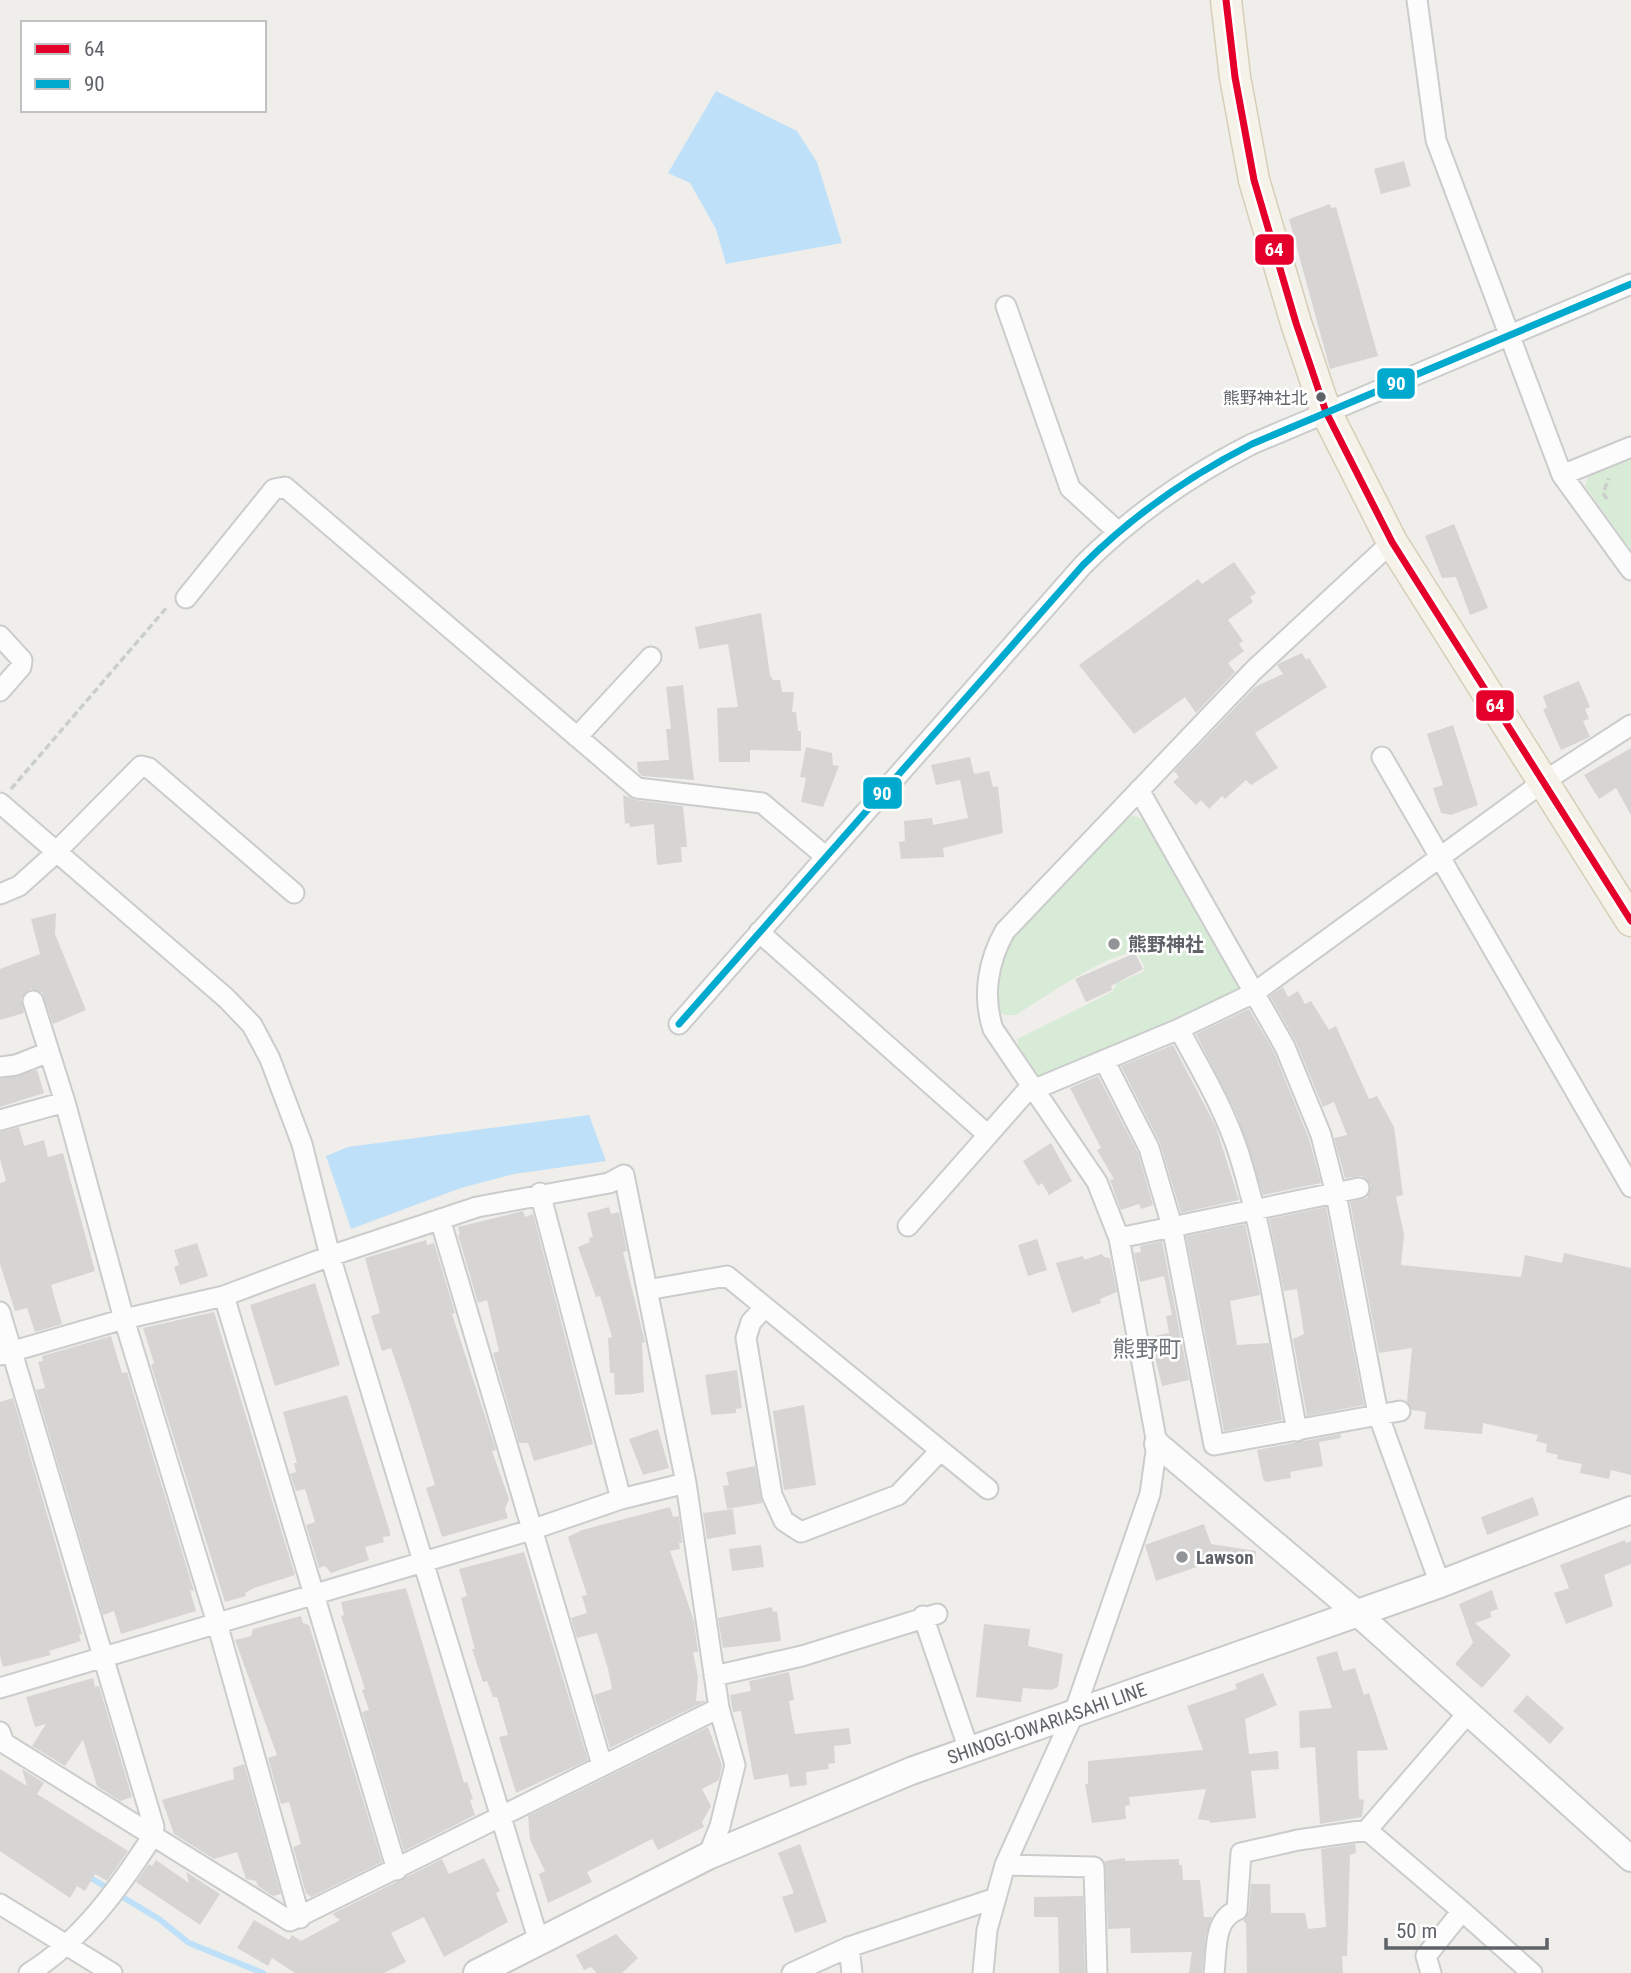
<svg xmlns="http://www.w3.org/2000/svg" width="1631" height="1973" font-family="'Roboto Condensed','Noto Sans JP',sans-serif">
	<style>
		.green { fill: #d8ebd6 }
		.water { fill: #bfe0f9 }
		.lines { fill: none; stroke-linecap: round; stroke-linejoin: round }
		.stream { stroke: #bfe0f9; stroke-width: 6 }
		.building { fill: #d6d5d3 }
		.minor-casing { stroke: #cbcccc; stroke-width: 23 }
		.tertiary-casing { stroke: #cbcccc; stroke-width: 28 }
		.secondary-casing { stroke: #cacacb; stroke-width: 30 }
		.primary-casing { stroke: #d7ceb8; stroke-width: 33 }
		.path { stroke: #cacfcc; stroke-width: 3.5; stroke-dasharray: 7 3.5; stroke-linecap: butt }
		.minor { stroke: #fdfcfc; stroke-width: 19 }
		.tertiary { stroke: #fdfcfc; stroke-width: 24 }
		.secondary { stroke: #fdfcfc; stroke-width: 26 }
		.primary { stroke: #f4f2e9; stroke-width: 30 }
		.bus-1-casing { stroke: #fff; stroke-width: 12 }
		.bus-2-casing { stroke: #fff; stroke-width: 12 }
		.bus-1 { stroke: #e4002b; stroke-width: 7 }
		.bus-2 { stroke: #00a9ce; stroke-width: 7 }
		.bus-dot { fill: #5f6368; stroke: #fff; stroke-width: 2.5 }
		.poi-dot { fill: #919496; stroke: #fff; stroke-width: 2.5 }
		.labels { text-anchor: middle; stroke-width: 5; stroke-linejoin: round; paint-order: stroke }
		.bus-label { font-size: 17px; fill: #5f6368; stroke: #fff; text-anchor: end }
		.poi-label { font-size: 19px; font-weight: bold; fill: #5f6368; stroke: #fff; text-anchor: start }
		.street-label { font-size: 19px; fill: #5f6368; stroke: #fff }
		.quarter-label { font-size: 23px; fill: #70757a; stroke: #fff }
		.line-badge { stroke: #fff; stroke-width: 2.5 }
		.badge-label { font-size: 19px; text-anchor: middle; font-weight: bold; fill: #fff }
	</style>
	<rect width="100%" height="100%" fill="#efeeea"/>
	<!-- green -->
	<path class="green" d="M1631,457V550L1585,486L1589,474Z
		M1133,815L1147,821L1236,976C1239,986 1239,990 1231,998L1039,1078L1018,1046L1017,1039L1112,992L1117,983L1143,972L1145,968L1138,954C1114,947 1039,1001 1016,1015H1005L1000,1012C991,988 999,961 1012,939C1020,926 1122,820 1133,815Z"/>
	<!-- water -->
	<path class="water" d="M716,91L797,131L817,162L842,243L726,264L716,229L690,183L668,173Z
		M589,1115L606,1161L514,1174L461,1188L351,1229L326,1156L348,1147Z"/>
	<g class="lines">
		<!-- stream -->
		<path class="stream" d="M86,1875L159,1919L189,1943L263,1973"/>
	</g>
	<!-- building -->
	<path class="building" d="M1404,161L1411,186L1381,194L1374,169Z
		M1330,204L1331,208L1336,207L1378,356L1330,369L1289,219Z
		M1454,524L1488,608L1470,615L1456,577L1442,578L1425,536Z
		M1234,562L1256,593L1250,597L1253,602L1228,620L1243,641L1239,644L1244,651L1228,663L1235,672L1196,713L1185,697L1134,734L1079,665L1198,579L1202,584Z
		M761,613L770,675L773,680H780L782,692H794L792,712H796L798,731H801V751L750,750V762H719L717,708L738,707L728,644L699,649L695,627Z
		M1302,653L1306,660L1309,658L1327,687L1255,733L1278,768L1251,785L1246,780L1225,799L1222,796L1209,809L1201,800L1196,805L1173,782L1179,777L1174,771L1255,687L1283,674L1277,665L1280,663Z
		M1579,681L1590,707L1585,709L1589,719L1583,721L1590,737L1561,750L1543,709L1547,708L1543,696Z
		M683,685L694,780L642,776L638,772L637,762L669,760L666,729H671L666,687Z
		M1453,725L1478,805L1451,815L1441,813L1433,788L1443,785L1427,734Z
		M806,747L832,753L833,765L839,766L823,807L801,802L806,778L800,777Z
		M1631,748V815L1616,788L1599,799L1584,775Z
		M970,757L974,774L989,771L993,787L998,786L1003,833L943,848L944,857L901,859L899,842L905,841L904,821L932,818L933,825L968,818L960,780L936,785L931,765Z
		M623,795L636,800L683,806L687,847H681L682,862L657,865L654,824L630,827L629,823L625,824Z
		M56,913L55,934L86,1010L53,1024L42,992L30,989L21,998L24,1013L0,1020V969L40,954L31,919Z
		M1135,953L1143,969L1111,986L1112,990L1086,1002L1075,979Z
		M1283,987L1288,997L1298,991L1305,1004L1311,1001L1329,1030L1336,1026L1369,1099L1377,1096L1394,1127L1403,1195L1396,1197L1404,1235L1401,1265L1521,1277L1525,1255L1562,1263L1564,1253L1631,1268V1475L1611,1470L1609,1479L1580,1473L1582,1464L1557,1459L1558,1455L1546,1452L1547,1444L1536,1441L1538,1435L1483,1423L1482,1434L1424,1429L1426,1412L1412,1410L1407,1401L1412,1348L1379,1353L1350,1202L1367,1198L1371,1185L1362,1176L1345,1178L1334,1138L1347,1135L1334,1102L1323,1107L1296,1042L1270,996Z
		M1249,1009L1274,1052L1309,1139L1321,1183L1263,1195L1238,1117L1196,1034Z
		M1173,1045L1216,1127L1239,1200L1181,1213L1160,1143L1121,1066Z
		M37,1070L44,1093L0,1107V1079Z
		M1098,1076L1138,1153L1153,1205L1141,1209L1139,1204L1121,1210L1110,1180L1114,1179L1097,1150L1101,1148L1070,1088Z
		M19,1127L24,1146L44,1140L48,1157L63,1153L95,1271L51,1285L62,1324L35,1332L27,1308L15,1311L0,1264V1183L6,1181L0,1159V1132Z
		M1051,1143L1072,1181L1049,1195L1042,1183L1038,1186L1023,1161Z
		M609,1207L611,1214L619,1212L627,1251L623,1252L645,1342L642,1343L644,1392L633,1394L615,1395L614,1373H610L608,1338L612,1337L600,1296L596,1297L578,1247L590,1242L589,1238L593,1237L587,1213Z
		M1326,1207L1364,1405L1307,1416L1293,1339L1304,1334L1297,1289L1284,1291L1269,1219Z
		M523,1211L525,1217L533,1214L593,1444L534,1461L528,1443H519L493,1353L499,1351L487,1300L478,1303L458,1235L460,1234L458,1227Z
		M1245,1224L1260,1295L1230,1301L1237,1345L1269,1343L1282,1420L1224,1431L1186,1236Z
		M1037,1239L1047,1270L1028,1276L1018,1245Z
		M426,1240L427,1245L434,1243L455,1313L452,1314L496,1450L492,1451L509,1499L505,1509L508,1518L442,1537L426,1488L435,1485L409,1401L391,1348L382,1351L371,1316L380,1313L365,1258Z
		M1162,1241L1189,1380L1162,1386L1150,1337L1169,1333L1166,1316L1172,1315L1164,1276L1140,1282L1134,1253L1141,1252L1140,1246Z
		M197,1243L208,1276L180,1285L174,1267L179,1265L174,1250Z
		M1102,1254L1104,1257L1110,1258L1117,1292L1100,1299L1101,1303L1072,1313L1056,1263L1083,1256L1084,1260Z
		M315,1283L340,1365L275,1386L250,1305Z
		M214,1312L295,1575L254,1588L245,1593L246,1596L225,1602L151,1365L154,1363L143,1328Z
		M111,1336L122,1373L127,1372L194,1591L190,1590L196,1611L121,1634L114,1611L103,1615L36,1390L45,1388L38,1362L43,1361L42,1356Z
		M737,1370L742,1408L736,1409V1413L711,1415L705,1375Z
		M347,1395L390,1532V1536L383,1537L384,1542L365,1547L369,1560L331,1573L325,1566L319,1568L306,1525L315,1522L305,1489L296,1491L290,1474L296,1472L294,1463H297L283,1412Z
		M13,1398L82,1634L79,1635L81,1641L49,1651L51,1655L3,1667L0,1656V1402Z
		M804,1405L816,1485L784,1490L773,1411Z
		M658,1429L669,1468L643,1475L629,1439Z
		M1340,1434L1341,1438L1319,1442L1323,1466L1290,1472L1291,1478L1266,1482L1263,1479L1257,1450Z
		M755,1466L762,1503L727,1509L723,1486L729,1485L726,1472Z
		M1533,1497L1539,1515L1487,1535L1481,1517Z
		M670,1507L673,1517L679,1516L682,1543H679L680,1549L670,1551L694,1621L698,1652H693L698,1677L696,1701H706L610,1748L594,1695L612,1689L608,1669L597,1633L577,1638L571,1618L587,1613L582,1596L587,1595L568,1537L582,1530Z
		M733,1509L736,1534L707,1539L703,1513Z
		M1204,1524L1211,1544L1256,1551L1255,1565L1214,1561L1156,1581L1145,1545Z
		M1625,1540L1626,1543L1631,1541V1564L1604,1575L1613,1606L1566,1624L1554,1593L1569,1588L1560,1565Z
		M761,1545L764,1567L732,1571L729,1549Z
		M524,1552L588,1760L516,1793L499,1737L508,1735L497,1697H493L487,1681L483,1682L472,1649H475L461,1598L467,1596L459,1569Z
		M406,1588L464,1783L467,1782L473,1799L470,1800L475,1815L404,1851L362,1712L369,1710L362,1690L365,1689L341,1616L344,1615L341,1602Z
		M1492,1590L1498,1609L1490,1612L1492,1617L1475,1623L1511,1655L1482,1688L1455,1664L1473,1643L1459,1604Z
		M772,1607L773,1612L777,1611L781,1641L723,1648L718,1618Z
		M301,1616L303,1623L309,1625L382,1862L311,1897L306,1893L293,1847L301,1844L289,1802L281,1804L268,1758L277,1755L235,1640L251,1636L253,1629Z
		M984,1624L1030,1629L1028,1646L1063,1654L1058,1687L1051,1690L1023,1688L1021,1702L976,1697Z
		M1337,1651L1343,1671L1355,1668L1364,1695L1369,1693L1388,1750L1357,1751L1359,1799L1364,1800L1362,1817L1320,1824L1315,1747L1300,1748L1299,1711L1332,1708L1316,1657Z
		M789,1672L794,1700L789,1701L795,1734L849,1728L851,1744L834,1746L835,1763L828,1764L829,1769L806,1772L807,1785L790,1787L788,1774L754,1780L741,1711L733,1712L730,1695L751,1691L749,1681Z
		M1263,1673L1277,1705L1245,1719L1249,1754L1278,1751L1279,1769L1251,1771L1256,1818L1210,1823V1821L1198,1819L1206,1789L1129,1797L1130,1805L1125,1806L1126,1819L1092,1823L1085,1784H1088V1761L1203,1750L1187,1706L1237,1689L1235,1684Z
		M93,1678L95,1687L99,1686L132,1797L120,1801L97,1786L83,1740L65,1766L32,1746L46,1724L35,1727L26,1697Z
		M1527,1695L1564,1728L1550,1744L1513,1711Z
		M708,1727L722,1765L719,1780L702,1789L711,1806L702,1822L704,1827L658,1850L652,1839L587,1872L592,1882L548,1903L539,1874L545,1871L530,1840L528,1816Z
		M244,1764L281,1894L273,1896L258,1886L256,1881L246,1879L237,1852L214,1859L174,1834L162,1800L234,1779L233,1768Z
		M0,1769L27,1786L22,1769L44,1783L37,1794L128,1851L107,1881L95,1874L85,1891L77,1886L70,1898L0,1851Z
		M800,1844L827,1922L795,1933L782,1897L794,1893L778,1853Z
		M1355,1844L1356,1853L1350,1855L1347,1956H1342L1343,1973H1247L1246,1923L1243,1921L1249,1911L1251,1884H1270L1271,1913H1305L1308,1929L1326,1927L1321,1849Z
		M484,1858L500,1891L496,1893L508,1922L444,1957L424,1917L391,1933L406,1962L384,1973H295L272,1958L268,1966L237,1948L254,1920L289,1940L292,1935L301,1941L340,1920L332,1914L442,1859L449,1874Z
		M1125,1858V1861L1179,1859V1865H1182L1183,1880H1200L1204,1917H1212L1206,1935L1202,1973H1189L1192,1952L1131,1953L1130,1928L1108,1929L1105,1861Z
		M156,1860L189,1883L186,1872L220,1894L200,1925L136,1882L149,1864L152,1866Z
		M1083,1896L1085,1973H1059L1058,1917H1034V1897Z
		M616,1934L638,1958L622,1973H597L591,1967L584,1970L576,1955Z"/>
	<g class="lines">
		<defs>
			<path id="minor" d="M1417,0L1436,140L1562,475L1631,447
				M1006,306L1070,488L1117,531
				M1562,475L1631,570
				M186,598L274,489L285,487L637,788L762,803L825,856
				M0,636L22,660L21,667L0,691
				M577,737L651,657
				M1382,757L1631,1187
				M1139,790L1285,1047L1321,1135L1336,1194L1378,1414L1440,1584
				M0,803L226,998L252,1025L270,1059L302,1144L330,1256L477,1207L609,1183L624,1175L686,1483L719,1708L735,1765L720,1826L708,1856
				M0,894L19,886L48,860L141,766L149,768L294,893
				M759,932L988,1135
				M33,1001L65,1102L124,1319L217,1623L300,1918
				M679,1024L1083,565C1133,515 1189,476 1252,444L1631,284
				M1179,1029C1201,1070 1225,1110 1239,1154C1267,1244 1279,1339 1297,1431
				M1104,1060L1149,1148L1172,1226L1214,1445L1400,1411
				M0,1067L16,1065L49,1052
				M1035,1089L1179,1029L1254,993L1543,782L1631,725
				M0,1120L65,1102
				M540,1193L621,1499
				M440,1219L602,1765
				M908,1226L1032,1085
				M1119,1238L1359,1188
				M647,1290L727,1276L988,1489
				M224,1296L397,1870
				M765,1307L751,1322L746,1338L772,1495L784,1521L801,1532L898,1495L939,1452
				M0,1312L154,1827L152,1837C119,1888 81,1941 29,1973
				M0,1355L124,1319L224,1296L330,1256L539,1942
				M923,1616L969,1750
				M714,1676L802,1656L937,1614
				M0,1688L534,1529L621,1499L686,1483
				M0,1732L4,1743L290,1921L719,1708
				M1005,1865L1094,1867L1097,1973
				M0,1904L112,1973
				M1462,1911L1532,1973
				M849,1947L852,1973
				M792,1973L849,1947L996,1898
				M983,1973L987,1930L1005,1865L1074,1713L1150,1494L1157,1444L1119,1238L1097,1182L993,1029C982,996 988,961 1005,931L1254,670L1392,542
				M1214,1973C1217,1950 1213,1920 1237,1910L1241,1853L1298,1840L1367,1830
				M1431,1973L1426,1956L1462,1911L1367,1830L1468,1713"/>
			<path id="tertiary" d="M1157,1444L1357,1613L1631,1859"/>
			<g id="secondary">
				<path id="s1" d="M477,1973L708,1856L911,1771L1440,1584L1631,1510"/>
			</g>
			<path id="primary" d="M1226,0L1235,77L1254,180L1296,323L1326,412L1392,542L1631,921"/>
		</defs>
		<!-- minor casing -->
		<use href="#minor" class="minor-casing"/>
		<!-- tertiary casing -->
		<use href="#tertiary" class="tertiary-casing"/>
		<!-- secondary casing -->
		<use href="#secondary" class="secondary-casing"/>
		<!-- primary casing -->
		<use href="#primary" class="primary-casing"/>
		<!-- path -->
		<path class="path" d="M1607,499L1603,493L1609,478
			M11,789L168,606"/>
		<!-- minor -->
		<use href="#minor" class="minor"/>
		<!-- tertiary -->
		<use href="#tertiary" class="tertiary"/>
		<!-- secondary -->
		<use href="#secondary" class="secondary"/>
		<!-- primary -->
		<use href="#primary" class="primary"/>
		<defs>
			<path id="bus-1" d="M1226,0L1235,77L1254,180L1296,323L1326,412L1392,542L1631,921"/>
			<path id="bus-2" d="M679,1024L1083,565C1133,515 1189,476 1252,444L1631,284"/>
		</defs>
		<!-- bus-1 casing -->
		<use href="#bus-1" class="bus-1-casing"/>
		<!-- bus-2 casing -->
		<use href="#bus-2" class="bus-2-casing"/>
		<!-- bus-1 -->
		<use href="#bus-1" class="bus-1"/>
		<!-- bus-2 -->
		<use href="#bus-2" class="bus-2"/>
	</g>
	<!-- markers -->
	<circle class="bus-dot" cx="1321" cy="397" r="6"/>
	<g class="poi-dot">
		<circle cx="1114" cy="944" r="7"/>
		<circle cx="1182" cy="1557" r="7"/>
	</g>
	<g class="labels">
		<!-- bus labels -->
		<g class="bus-label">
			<text x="1308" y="404">熊野神社北</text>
		</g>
		<!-- poi labels -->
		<g class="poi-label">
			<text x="1128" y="951">熊野神社</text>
			<text x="1196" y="1564">Lawson</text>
		</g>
		<!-- street labels -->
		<g class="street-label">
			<text dy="7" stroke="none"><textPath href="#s1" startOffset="623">SHINOGI-OWARIASAHI LINE</textPath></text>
		</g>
		<!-- quarter labels -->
		<g class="quarter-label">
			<text x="1147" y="1357">熊野町</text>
		</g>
	</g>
	<g class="line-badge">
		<rect x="1254" y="233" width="41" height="33" rx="7" fill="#e4002b"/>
		<rect x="1376" y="367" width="40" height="33" rx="7" fill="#00a9ce"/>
		<rect x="1475" y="689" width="40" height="33" rx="7" fill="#e4002b"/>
		<rect x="862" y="776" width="41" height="34" rx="7" fill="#00a9ce"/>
	</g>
	<g class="badge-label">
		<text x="1274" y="256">64</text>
		<text x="1396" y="390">90</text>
		<text x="1495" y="712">64</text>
		<text x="882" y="800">90</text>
	</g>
	<!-- legend -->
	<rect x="21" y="21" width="245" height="91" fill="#ffffff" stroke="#bfc1c3" stroke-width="2"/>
	<rect x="35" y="44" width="35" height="10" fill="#e4002b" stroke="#bfc1c3" stroke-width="2"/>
	<text x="84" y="56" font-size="21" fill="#5f6368">64</text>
	<rect x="35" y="79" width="35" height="10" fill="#00a9ce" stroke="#bfc1c3" stroke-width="2"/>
	<text x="84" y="91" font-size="21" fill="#5f6368">90</text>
	<!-- scale -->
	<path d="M1386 1938v10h161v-10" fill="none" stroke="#5f6368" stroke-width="3.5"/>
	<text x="1396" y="1938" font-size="21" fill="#5f6368" stroke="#ffffff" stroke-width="5" paint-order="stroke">50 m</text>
</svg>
